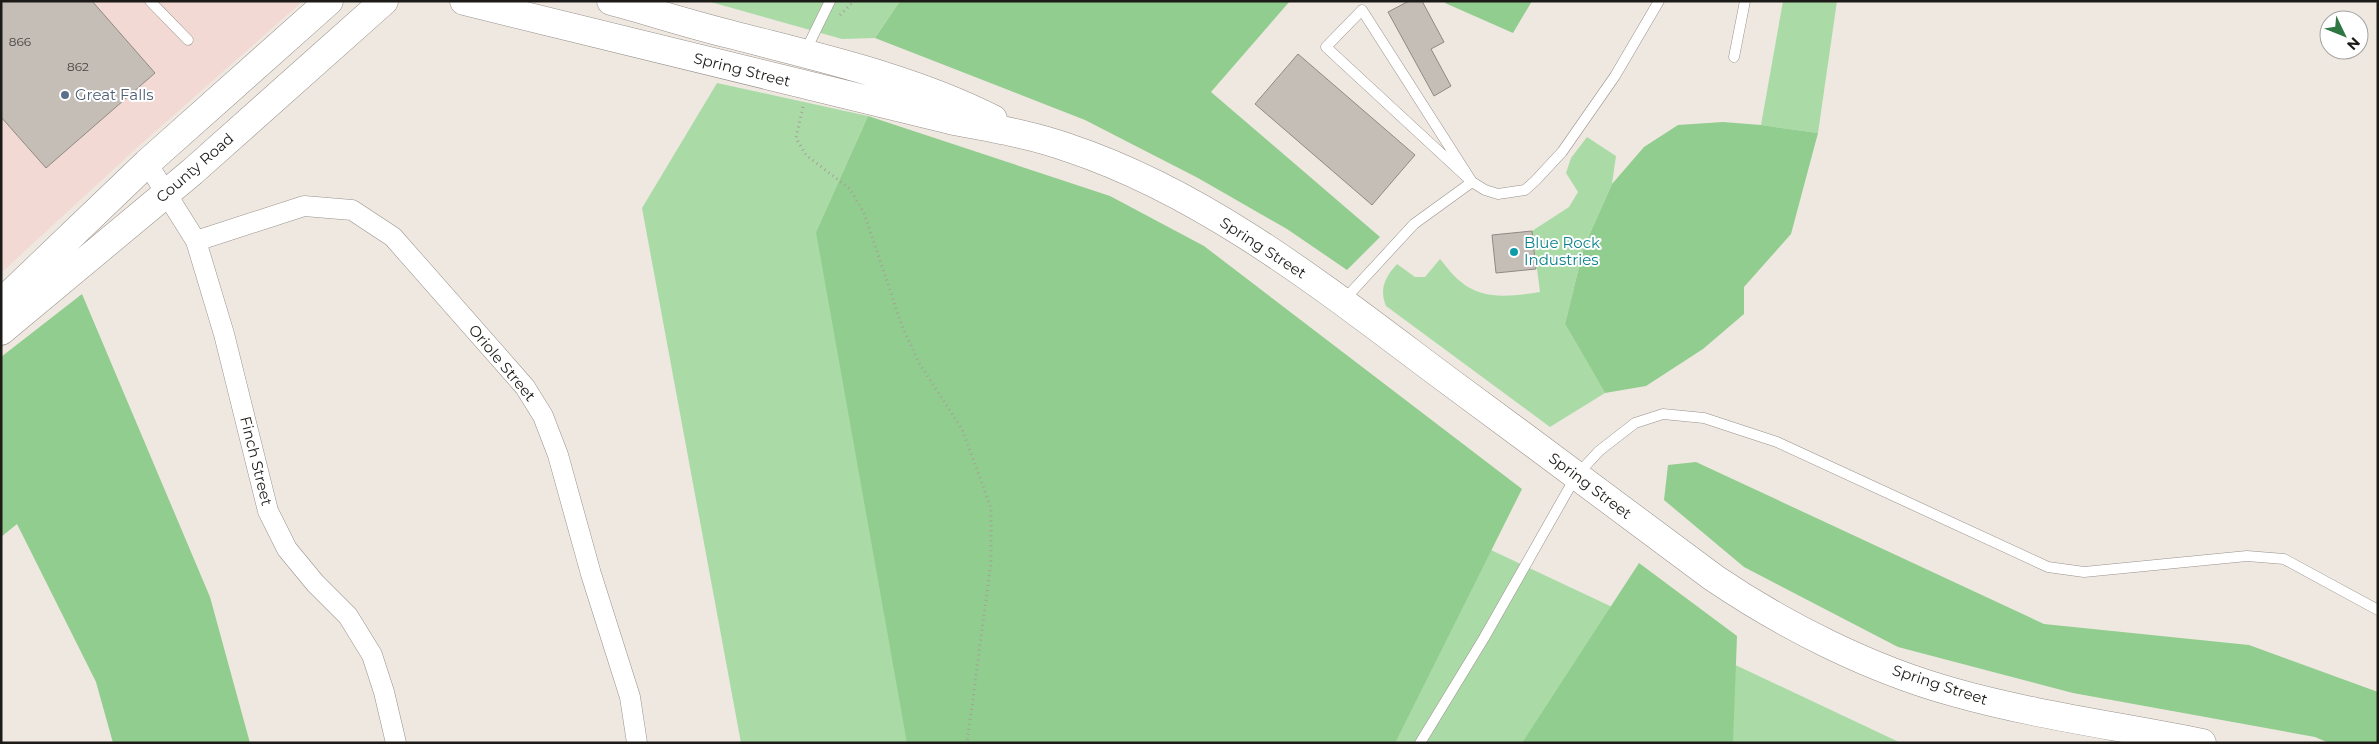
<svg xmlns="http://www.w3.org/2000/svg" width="2379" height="744" font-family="Montserrat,sans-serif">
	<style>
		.industrial { fill: #f3d9d4 }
		.green { fill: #aadba7 }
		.forest { fill: #91cd8e }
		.building { fill: #c5beb7; stroke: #908983 }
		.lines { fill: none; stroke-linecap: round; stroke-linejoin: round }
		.service-casing { stroke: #98918b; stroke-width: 11 }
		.minor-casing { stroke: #98918b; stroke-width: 21 }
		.secondary-casing { stroke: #98918b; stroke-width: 29 }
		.primary-casing { stroke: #98918b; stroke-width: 29 }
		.path { stroke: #a5a09b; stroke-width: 3; stroke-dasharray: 1 4; stroke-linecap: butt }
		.service { stroke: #fff; stroke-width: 10 }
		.minor { stroke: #fff; stroke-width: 20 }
		.secondary { stroke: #fff; stroke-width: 28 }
		.primary { stroke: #fff; stroke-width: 28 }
		.service-dot { fill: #5c6f8a; stroke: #fff; stroke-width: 2 }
		.culture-dot { fill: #0f9aa8; stroke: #fff; stroke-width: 2 }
		.labels { text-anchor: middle; stroke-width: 4; stroke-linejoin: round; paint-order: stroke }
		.number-label { font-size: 12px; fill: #474440 }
		.street-label { font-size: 15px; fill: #1d1b18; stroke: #fff }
		.service-label { font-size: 15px; fill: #4e5e75; stroke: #fff; text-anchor: start }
		.culture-label { font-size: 15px; fill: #0d838f; stroke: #fff; text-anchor: start }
	</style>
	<rect width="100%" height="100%" fill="#efe8e1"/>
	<!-- industrial -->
	<path class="industrial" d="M1,1H303L140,145L1,273Z"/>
	<!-- green -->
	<path class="green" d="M707,1H900L875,38L842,39Z
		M1783,1H1837L1818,133L1761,125Z
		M717,83L868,116L816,232L1901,743H741L642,208Z
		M1587,137L1616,156L1612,184L1584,247L1565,324L1605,393L1550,427L1386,306C1379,289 1385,277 1397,264L1415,277H1425L1440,259C1446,266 1453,276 1461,282C1484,301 1513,296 1540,292L1532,231L1569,207L1578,192L1566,173L1571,158Z"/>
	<!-- forest -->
	<path class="forest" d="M900,1H1290L1211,92L1380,237L1347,270L1287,229L1198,178L1085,120L875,38Z
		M1446,1H1532L1513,33L1445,3Z
		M868,116L1110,196L1204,246L1522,489L1395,743H907L816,232Z
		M1723,122L1761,125L1818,133L1791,234L1744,287V314L1703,349L1646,386L1605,393L1565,324L1584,247L1612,184L1644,147L1678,125Z
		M82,294L210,597L250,743H113L96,682L17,524L1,537V357Z
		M1696,462L2044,624L2249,645L2378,692V743H2329L2315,737L2073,693L1898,647L1744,567L1664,500L1668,465Z
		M1639,563L1737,636L1733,743H1522Z"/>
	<!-- building -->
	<path class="building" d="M1,1H92L155,73L46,168L1,117Z
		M1409,1H1422L1444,42L1431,49L1451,86L1434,96L1388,12Z
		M1298,54L1415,155L1372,205L1255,104Z
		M1532,231L1536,269L1496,273L1492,235Z"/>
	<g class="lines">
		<defs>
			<path id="service" d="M150,1L188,40
				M805,52L830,1
				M1734,57L1745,1
				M1343,301L1414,224L1472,182L1362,10L1326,47L1472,182L1485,190L1498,194L1525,190L1535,181L1562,152L1615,76L1659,1
				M1420,743L1484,638L1576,476L1599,451L1635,423L1663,414L1704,418L1777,442L2048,567L2084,572L2247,556L2284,559L2378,610"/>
			<path id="minor" d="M147,163L196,241L224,334L268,511L287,549L315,583L348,616L372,655L384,692L396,743
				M196,241L304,206L352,210L393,237L525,387L543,416L558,455L591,574L630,697L637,743"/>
			<path id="secondary" d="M1,303L147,163L329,1
				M1,331L192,172L384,1"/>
			<path id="primary" d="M464,1L950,120C990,128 1030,134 1069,148C1207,194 1327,290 1442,376C1533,443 1624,511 1714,578C1785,626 1870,669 1953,692C2034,715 2119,726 2202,743
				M611,1C652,12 692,25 733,35C821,58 912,78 993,119"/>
		</defs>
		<!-- service casing -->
		<use href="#service" class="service-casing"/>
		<!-- minor casing -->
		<use href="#minor" class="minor-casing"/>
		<!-- secondary casing -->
		<use href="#secondary" class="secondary-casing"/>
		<!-- primary casing -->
		<use href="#primary" class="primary-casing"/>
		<!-- path -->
		<path class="path" d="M840,15L854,1
			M803,107L796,138L806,155L850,189L864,213L902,326L919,363L962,429L991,508V562L967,743"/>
		<!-- service -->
		<use href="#service" class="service"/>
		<!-- minor -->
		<use href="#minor" class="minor"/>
		<!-- secondary -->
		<use href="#secondary" class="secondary"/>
		<!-- primary -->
		<use href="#primary" class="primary"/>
	</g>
	<!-- markers -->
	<circle class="service-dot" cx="65" cy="95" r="5"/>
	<circle class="culture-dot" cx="1514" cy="252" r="5"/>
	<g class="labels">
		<!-- number labels -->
		<g class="number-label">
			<text x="20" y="46">866</text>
			<text x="78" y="71">862</text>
		</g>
		<!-- street labels -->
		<g class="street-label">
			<text transform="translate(742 70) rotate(14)" y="5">Spring Street</text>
			<text transform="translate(195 168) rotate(-41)" y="5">County Road</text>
			<text transform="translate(1263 248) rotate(33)" y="5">Spring Street</text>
			<text transform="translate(502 363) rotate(50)" y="5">Oriole Street</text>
			<text transform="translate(256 461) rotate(76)" y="5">Finch Street</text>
			<text transform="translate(1590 486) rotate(37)" y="5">Spring Street</text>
			<text transform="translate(1940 685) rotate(18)" y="5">Spring Street</text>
		</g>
		<!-- service labels -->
		<g class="service-label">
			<text x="75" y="100">Great Falls</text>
		</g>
		<!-- culture labels -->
		<g class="culture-label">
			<text x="1524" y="248">Blue Rock<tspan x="1524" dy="17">Industries</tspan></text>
		</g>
	</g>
	<!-- border -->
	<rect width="2379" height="744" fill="none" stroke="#1d1b18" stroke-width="5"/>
	<!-- north arrow -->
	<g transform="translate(2344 35) rotate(133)"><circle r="24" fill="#ffffff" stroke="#a5a4a3"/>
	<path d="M0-4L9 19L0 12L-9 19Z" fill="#2e7743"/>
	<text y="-8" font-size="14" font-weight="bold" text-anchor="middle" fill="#1d1b18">N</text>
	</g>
</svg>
